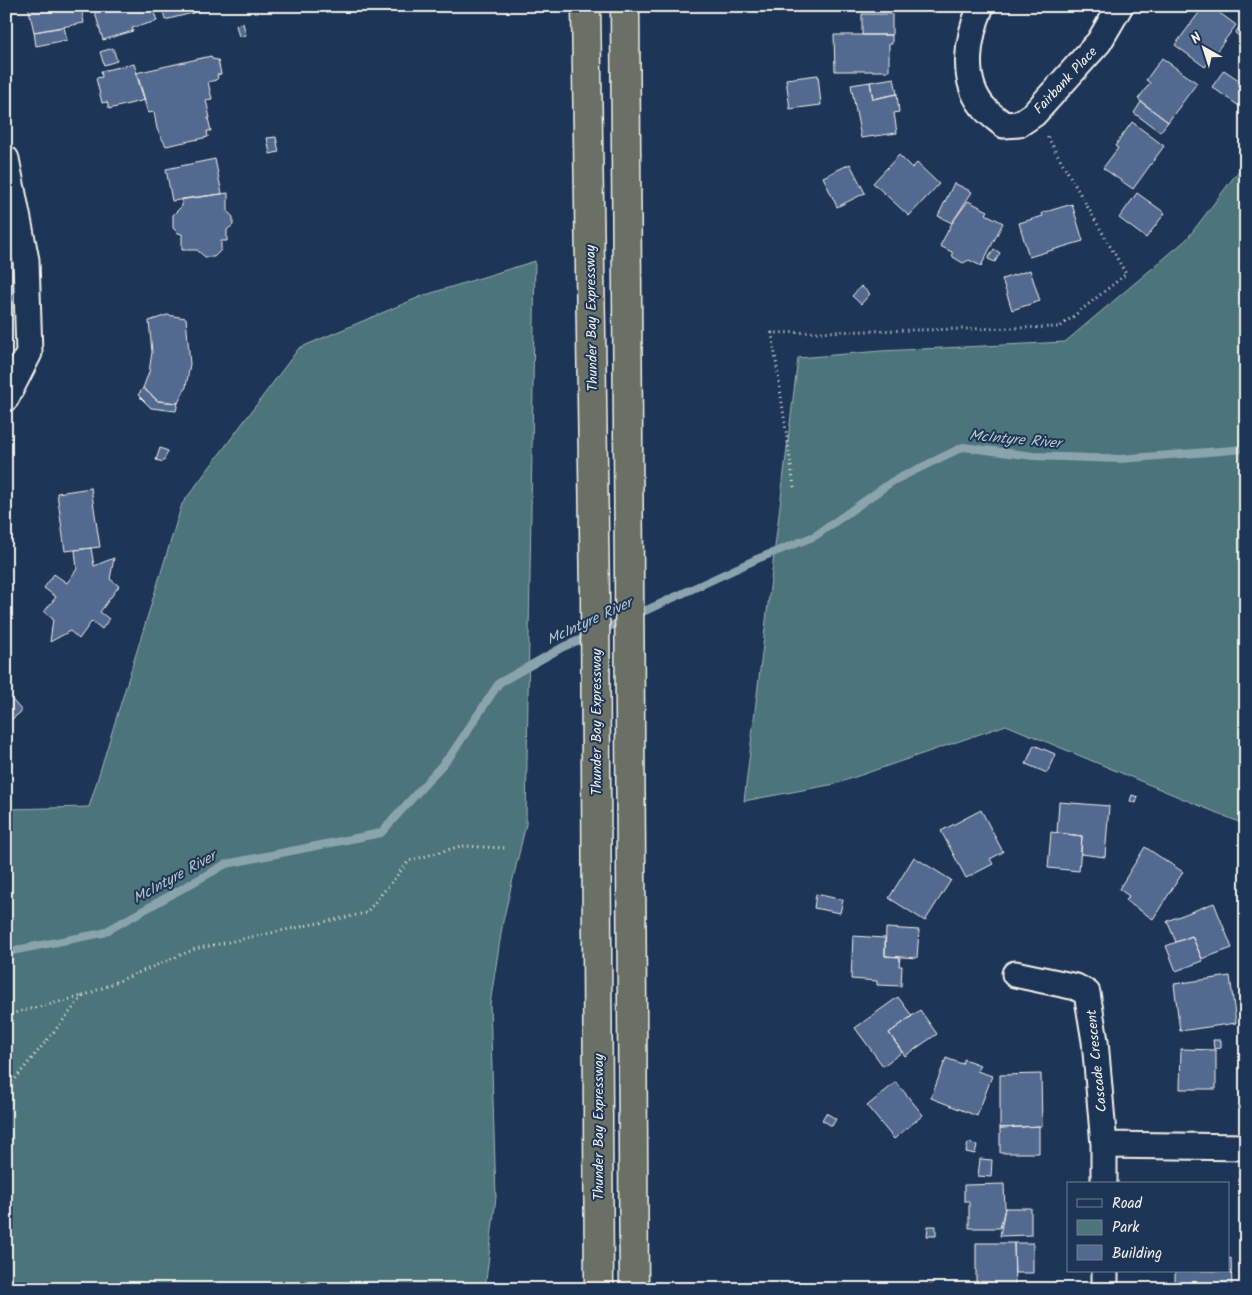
<svg xmlns="http://www.w3.org/2000/svg" width="1252" height="1295" font-family="Kalam,sans-serif">
	<style>
		.green { fill: #4c757a; stroke: #a0b3b1 }
		.lines { fill: none; stroke-linecap: round; stroke-linejoin: round }
		.stream { stroke: #8aa4ae; stroke-width: 8 }
		.building { fill: #536a90; stroke: #f4f1e8 }
		.minor-casing { stroke: #f4f1e8; stroke-width: 29 }
		.trunk-casing { stroke: #f4f1e8; stroke-width: 31 }
		.path { stroke: #f4f1e8; stroke-width: 3; stroke-dasharray: 1 4; stroke-linecap: butt }
		.minor { stroke: #1d3557; stroke-width: 25 }
		.trunk { stroke: #6b7065; stroke-width: 28 }
		.labels { text-anchor: middle; stroke-width: 4; stroke-linejoin: round; paint-order: stroke }
		.street-label { font-size: 14px; fill: #f4f1e8; stroke: #1d3557 }
		.water-label { font-size: 15px; font-style: italic; fill: #b6c4c6; stroke: #1d3557 }
	</style>
	<rect width="100%" height="100%" fill="#1d3557"/>
	<filter id="ink" filterUnits="userSpaceOnUse"><feTurbulence type="fractalNoise" baseFrequency=".02" numOctaves="2"/><feDisplacementMap in="SourceGraphic" scale="10" xChannelSelector="R" yChannelSelector="G"/><feConvolveMatrix kernelMatrix="1 2 1 2 8 2 1 2 1" color-interpolation-filters="sRGB"/></filter>
	<g filter="url(#ink)">
		<!-- green -->
		<path class="green" d="M1246,161V825L1006,725L835,784L744,801L798,358L881,351L1065,342L1187,239Z
			M535,261L526,824L503,921L490,1004L496,1197L485,1289H6V809L89,807L182,504L299,348L422,296Z"/>
		<g class="lines">
			<!-- stream -->
			<path class="stream" d="M636,615L757,559L815,536L893,481L963,447L1033,456L1120,459L1246,449
				M601,630L625,620
				M6,952L103,933L226,864L381,833L451,755L499,683L563,647L591,635"/>
		</g>
		<!-- building -->
		<path class="building" d="M28,6H81L84,23L34,32Z
			M105,6H152L157,21L132,28L133,31L103,40L94,9Z
			M162,6H216V7L165,20Z
			M1204,6H1210L1236,25L1205,67L1175,45Z
			M862,14H892V35H862Z
			M243,23L246,35L239,37L236,25Z
			M1240,26L1246,31L1244,40L1235,33Z
			M64,27L67,40L36,46L34,32Z
			M834,35H892V44H889V71H835Z
			M113,48L117,61L104,65L100,52Z
			M211,56L212,59L218,60L221,74L217,75L218,78L216,80L208,82L212,99L206,100L210,118H208L211,131H207L208,137L166,146L157,129L154,112L148,113L136,73Z
			M1162,58L1197,83L1168,122L1138,99L1150,83L1146,80Z
			M134,64L145,100L109,109L107,102L102,103L96,78L102,77L101,71Z
			M1224,70L1246,85V97L1239,106L1212,87Z
			M818,75L821,105L790,109L786,79Z
			M894,78L897,94L873,99L870,82Z
			M870,82L873,99L897,94L899,112L894,113L897,133L861,138L851,85Z
			M1141,102L1168,122L1160,132L1134,113Z
			M1132,122L1164,146L1133,189L1103,168L1118,148L1115,146Z
			M276,137L279,152L270,154L267,138Z
			M899,155L912,168L917,163L939,184L909,216L873,183Z
			M215,159L222,194L172,201L166,169Z
			M850,164L865,193L837,207L823,177Z
			M954,183L972,192L952,223L938,216Z
			M228,193V212L233,217V225L227,230V241H221V250L214,257H205L197,250H182V234L178,233L173,228V215L182,206V199Z
			M1137,193L1165,213L1146,238L1119,218Z
			M968,201L988,211L986,214L1003,223L981,266L969,260L963,263L953,257L952,252L940,246L952,223Z
			M1072,204L1083,241L1029,257L1019,223L1043,216L1042,213Z
			M994,249L1000,253L995,262L988,259Z
			M1030,270L1040,301L1012,310L1002,279Z
			M861,286L870,294L861,304L852,296Z
			M167,315L186,318L190,364L186,387L178,403L158,401L143,388L149,372L152,352L149,321Z
			M143,388L158,401L178,403L176,411L151,408L138,395Z
			M160,448L168,451L163,462L156,460Z
			M91,488L100,547L65,551L57,493Z
			M91,548L94,566L114,558L110,579L119,586L100,612L109,619L102,629L92,621L79,639L70,631L50,642L53,619L44,612L56,597L44,588L54,574L67,583L77,569L75,550Z
			M6,693L22,711L6,724Z
			M1034,745L1055,754L1047,773L1026,764Z
			M1132,795L1138,797L1136,803L1130,801Z
			M1059,802L1109,806L1105,857L1081,854L1082,836L1057,833Z
			M981,810L1003,852L990,859L993,864L966,878L941,831Z
			M1051,832L1082,836L1079,871L1048,868Z
			M1145,847L1183,872L1153,919L1126,901L1129,896L1119,889Z
			M914,857L951,880L925,921L889,898Z
			M816,894L843,900L840,913L814,908Z
			M1214,903L1232,948L1202,959L1192,936L1176,942L1167,921Z
			M886,928L919,930L917,958L885,956Z
			M853,936L885,938V956L900,957L899,966H902L901,986L877,985V981L851,979Z
			M1192,936L1203,961L1176,971L1166,946Z
			M1230,976L1236,1023L1180,1031L1174,984Z
			M898,997L912,1016L889,1033L902,1052L883,1066L855,1028Z
			M920,1010L937,1034L905,1056L889,1033Z
			M1213,1040H1221V1048L1214,1049Z
			M1181,1049L1216,1050V1089H1180Z
			M946,1058L962,1064L964,1059L980,1065L977,1071L992,1076L977,1116L931,1098Z
			M1041,1074L1042,1126L1000,1128V1075Z
			M896,1082L923,1115L894,1139L867,1106Z
			M826,1113L836,1119L832,1126L822,1120Z
			M1039,1126V1153H1000V1128Z
			M968,1143L977,1145L975,1154L966,1152Z
			M980,1159L992,1160L991,1177L978,1176Z
			M1004,1184L1005,1208L1000,1228H969V1201H964V1185Z
			M1005,1208H1031V1235L1000,1236Z
			M928,1226H936V1236H927Z
			M976,1243H1014L1015,1289H976Z
			M1014,1243H1033V1273H1015Z
			M1231,1258L1232,1289H1175V1271H1228V1259Z
			M923,1285H933V1289H923Z"/>
		<g class="lines">
			<defs>
				<path id="minor" d="M981,6C968,37 959,82 986,110C991,115 998,120 1004,125L1019,124L1034,114L1099,42L1120,6
					M6,159L26,260L29,353L6,398
					M1015,974L1076,987L1087,993L1095,1041L1104,1145V1184
					M1104,1145L1246,1147
					M1105,1271V1289"/>
				<path id="trunk" d="M586,6L595,595L599,1289
					M625,6L634,1289"/>
			</defs>
			<!-- minor casing -->
			<use href="#minor" class="minor-casing"/>
			<!-- trunk casing -->
			<use href="#trunk" class="trunk-casing"/>
			<!-- path -->
			<path class="path" d="M794,487L772,333L1060,327L1126,274L1047,136
				M83,996L195,949L366,913L409,861L461,846L507,848
				M6,1015L83,996L6,1090"/>
			<!-- minor -->
			<use href="#minor" class="minor"/>
			<!-- trunk -->
			<use href="#trunk" class="trunk"/>
		</g>
	</g>
	<g class="labels">
		<!-- street labels -->
		<g class="street-label">
			<text transform="translate(1065 80) rotate(-47)" y="5">Fairbank Place</text>
			<text transform="translate(591 318) rotate(-91)" y="5">Thunder Bay Expressway</text>
			<text transform="translate(596 722) rotate(-90)" y="5">Thunder Bay Expressway</text>
			<text transform="translate(1096 1061) rotate(-96)" y="5">Cascade Crescent</text>
			<text transform="translate(598 1127) rotate(-90)" y="5">Thunder Bay Expressway</text>
		</g>
		<!-- water labels -->
		<g class="water-label">
			<text transform="translate(1015 439) rotate(5)" y="5">McIntyre River</text>
			<text transform="translate(589 621) rotate(-25)" y="5">McIntyre River</text>
			<text transform="translate(174 877) rotate(-29)" y="5">McIntyre River</text>
		</g>
	</g>
	<!-- margin -->
	<rect width="1252" height="1295" fill="none" stroke="#1d3557" stroke-width="25"/>
	<rect x="12" y="12" width="1227" height="1270" fill="none" stroke="#f4f1e8" stroke-width="2" filter="url(#ink)"/>
	<!-- legend -->
	<rect x="1067" y="1182" width="162" height="90" fill="#1d3557" stroke="#738091"/>
	<rect x="1077" y="1199" width="25" height="8" fill="#1d3557" stroke="#738091"/>
	<text x="1112" y="1208" font-size="15" fill="#f4f1e8">Road</text>
	<rect x="1077" y="1220" width="25" height="15" fill="#4c757a" stroke="#738091"/>
	<text x="1112" y="1232" font-size="15" fill="#f4f1e8">Park</text>
	<rect x="1077" y="1245" width="25" height="15" fill="#536a90" stroke="#738091"/>
	<text x="1112" y="1258" font-size="15" fill="#f4f1e8">Building</text>
	<!-- north arrow -->
	<g transform="translate(1204 48) rotate(321)" stroke="#1d3557" stroke-width="4" paint-order="stroke">
	<path d="M0-4L9 19L0 12L-9 19Z" fill="#f4f1e8"/>
	<text y="-8" font-size="14" font-weight="bold" text-anchor="middle" fill="#f4f1e8">N</text>
	</g>
</svg>
